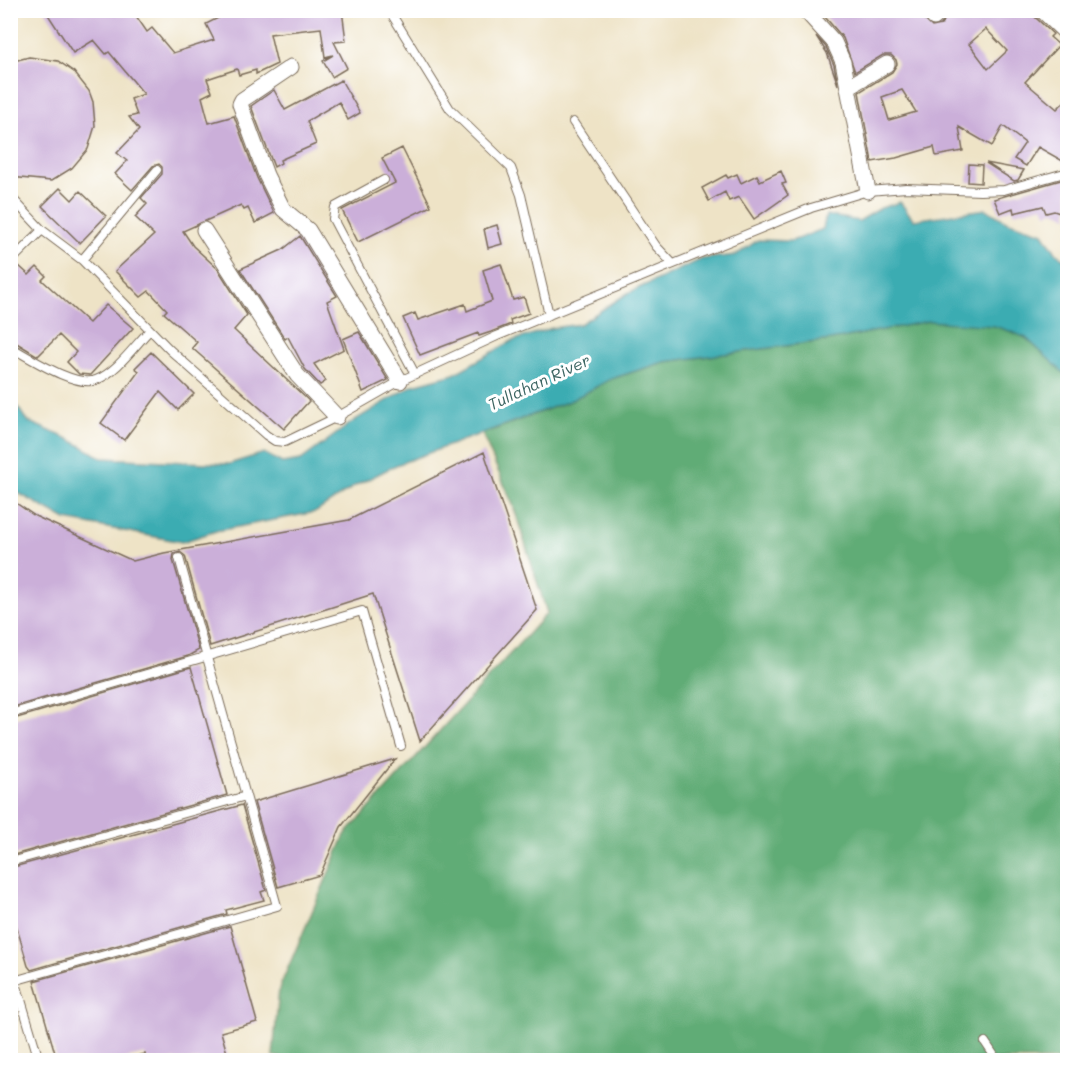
<svg xmlns="http://www.w3.org/2000/svg" width="1078" height="1071" font-family="Mali,sans-serif">
	<style>
		.forest { fill: #60ac76; stroke: #4e6b4a; stroke-width: 1.5 }
		.water { fill: #3aacb2; stroke: #3a6b68; stroke-width: 1.5 }
		.building { fill: #cbafd9; fill-rule: evenodd }
		.lines { fill: none; stroke-linecap: round; stroke-linejoin: round }
		.lane-casing { stroke: #7a6b59; stroke-width: 10 }
		.street-casing { stroke: #7a6b59; stroke-width: 17 }
		.lane { stroke: #fff; stroke-width: 8 }
		.street { stroke: #fff; stroke-width: 15 }
		.labels { text-anchor: middle; stroke-width: 6; stroke-linejoin: round; paint-order: stroke }
		.water-label { font-size: 16px; font-style: italic; fill: #3b6461; stroke: #fff }
	</style>
	<rect width="100%" height="100%" fill="#fff"/>
	<filter id="ink" filterUnits="userSpaceOnUse"><feTurbulence type="fractalNoise" baseFrequency=".0167" numOctaves="2"/><feDisplacementMap in="SourceGraphic" scale="12" xChannelSelector="R" yChannelSelector="G"/><feConvolveMatrix kernelMatrix="1 2 1 2 8 2 1 2 1" color-interpolation-filters="sRGB"/></filter>
	<filter id="wash" filterUnits="userSpaceOnUse"><feTurbulence type="fractalNoise" baseFrequency=".008" numOctaves="4" result="noise"/><feDisplacementMap in="SourceGraphic" scale="24" xChannelSelector="R" yChannelSelector="G"/><feGaussianBlur stdDeviation="1.35" result="paint"/><feColorMatrix in="noise" values="0 0 0 0 0 0 0 0 0 0 0 0 0 0 0 0 0 1.4 0 .05"/><feComposite in="paint" operator="in"/></filter>
	<g filter="url(#wash)">
		<rect width="100%" height="100%" fill="#eee3c6"/>
		<!-- forest -->
		<path class="forest" d="M929,321C960,323 998,320 1026,338C1041,348 1054,364 1067,376V1060H289L273,1056L279,989L345,835L547,613L513,505L482,434L570,401L611,379L664,362L831,340Z"/>
		<!-- water -->
		<path class="water" d="M900,202L914,220L986,209L1006,221L1043,233L1055,251L1067,262V376L1026,338L1012,332L994,326L929,321L831,340L664,362L611,379L570,401L396,465L355,486L316,512L216,531L182,542L66,520L11,489V399L29,422L71,440L102,458L229,464L264,453L282,463L301,460L355,420L413,385L454,374L512,341L552,328L580,324L628,293L702,259L736,255L758,240L792,241L823,229L826,215L859,221L881,208Z"/>
		<g id="blocks">
			<!-- building -->
			<path class="building" d="M45,10H116L120,16L132,10L147,32L152,28L173,53L214,40L206,24L234,10H342L346,41L334,42L347,68L332,77L323,61L333,55L325,57L321,28L270,34L277,64L256,74V70L239,75L237,69L207,79L212,92L202,97L209,123L234,116L257,178L274,213L255,223L248,208L244,210L241,205L183,231L193,246L218,269L247,315L234,330L309,401L284,429L192,348L197,342L164,313L167,310L149,291L141,297L115,271L154,235L135,217L147,204L141,198L162,174V167L159,164L153,166L132,190L115,174L127,161L117,153L139,130L129,117L137,115L131,99L144,94L109,52L106,54L94,40L73,53Z
				M819,10H928L925,20L932,27L941,25L951,10H1033L1035,17L1053,34L1050,37L1059,45L1025,82L1057,109L1068,98V164L1038,147L1026,166L1014,159L1025,143L1003,126L992,146L959,127L963,151L936,156L934,147L896,158L872,162L859,92L892,72L897,64L896,60L891,55H883L855,72L843,38ZM986,29L1007,51L988,69L969,44ZM902,90L916,112L889,120L882,97Z
				M816,36L826,47L834,65L838,85L827,53Z
				M29,57L58,61L74,72L89,91L93,102L95,126L88,149L72,168L51,181L10,177V62Z
				M341,80L360,113L348,120L339,102L307,121L316,144L280,160L281,163L274,167L251,106L274,90L285,110Z
				M402,148L431,206L358,242L342,210L395,183L382,158Z
				M986,163L1024,170L1018,180L1014,181Z
				M969,164L982,165L981,183L968,182Z
				M781,171L786,183L782,184L788,195L754,219L739,197L729,201L725,192L709,201L702,188L726,175L728,178L737,174L741,183L757,175L760,181Z
				M1068,178V216L1054,211L1046,213L1043,206L1014,213L1013,208L1000,213L994,199Z
				M60,188L72,200L80,191L106,216L80,243L42,206Z
				M497,225L502,244L488,248L484,229Z
				M300,236L337,296L327,301L344,349L314,364L326,381L320,385L305,369L288,337L285,339L240,269L282,250Z
				M501,264L513,300L524,297L529,313L510,320L511,324L491,332L479,336L478,333L420,355L403,318L415,313L418,320L465,304L467,311L492,301L483,270Z
				M18,265L29,275L37,267L46,276L42,280L89,323L106,305L133,328L90,375L79,374L67,362L76,352L59,335L38,356L10,339V274Z
				M359,332L388,380L363,392L343,339Z
				M151,352L194,394L178,410L160,392L124,440L101,423L139,371L135,368Z
				M484,452L537,610L420,741L373,594L210,646L185,556L180,552L174,554L173,560L199,650L188,656L10,708V499L35,516L133,561L164,553L349,520Z
				M191,667L227,795L10,856V720Z
				M395,759L341,827L320,875L278,887L254,802Z
				M242,805L266,890L261,892L264,900L226,910L227,914L31,970L28,966L10,904V868Z
				M230,926L257,1022L221,1032L229,1060H146L145,1054L120,1060H57L34,981Z"/>
		</g>
	</g>
	<g filter="url(#ink)">
		<use href="#blocks" fill-opacity="0" stroke="#7a6b59" stroke-width="1.5"/>
		<g class="lines">
			<defs>
				<path id="lane" d="M389,10L450,109L511,168L521,195L549,315
					M573,122L656,246L672,263
					M384,180L335,207L333,219L415,374
					M10,196L42,230L82,260L170,350L266,435L275,441L285,442L337,417L400,381L497,336L811,208L868,191L906,188L980,191L1004,190L1068,172
					M82,260L157,170
					M10,262L42,230
					M10,347C29,357 75,388 96,380C117,372 135,345 150,330
					M10,714L362,611L401,746
					M10,862L246,796
					M10,963L39,1060
					M10,982L277,906L179,558
					M985,1042L997,1060"/>
				<path id="street" d="M805,10L834,42L843,62L868,191
					M1042,10L1068,35
					M934,18L942,10
					M291,67L242,100L240,104L266,175L283,209L308,230L400,381
					M848,87L887,64
					M204,230L297,375L337,417"/>
			</defs>
			<!-- lane casing -->
			<use href="#lane" class="lane-casing"/>
			<!-- street casing -->
			<use href="#street" class="street-casing"/>
			<!-- lane -->
			<use href="#lane" class="lane"/>
			<!-- street -->
			<use href="#street" class="street"/>
		</g>
	</g>
	<g class="labels">
		<!-- water labels -->
		<g class="water-label">
			<text transform="translate(539 382) rotate(-25)" y="6">Tullahan River</text>
		</g>
	</g>
	<!-- margin -->
	<rect width="1078" height="1071" fill="none" stroke="#fff" stroke-width="36"/>
</svg>
